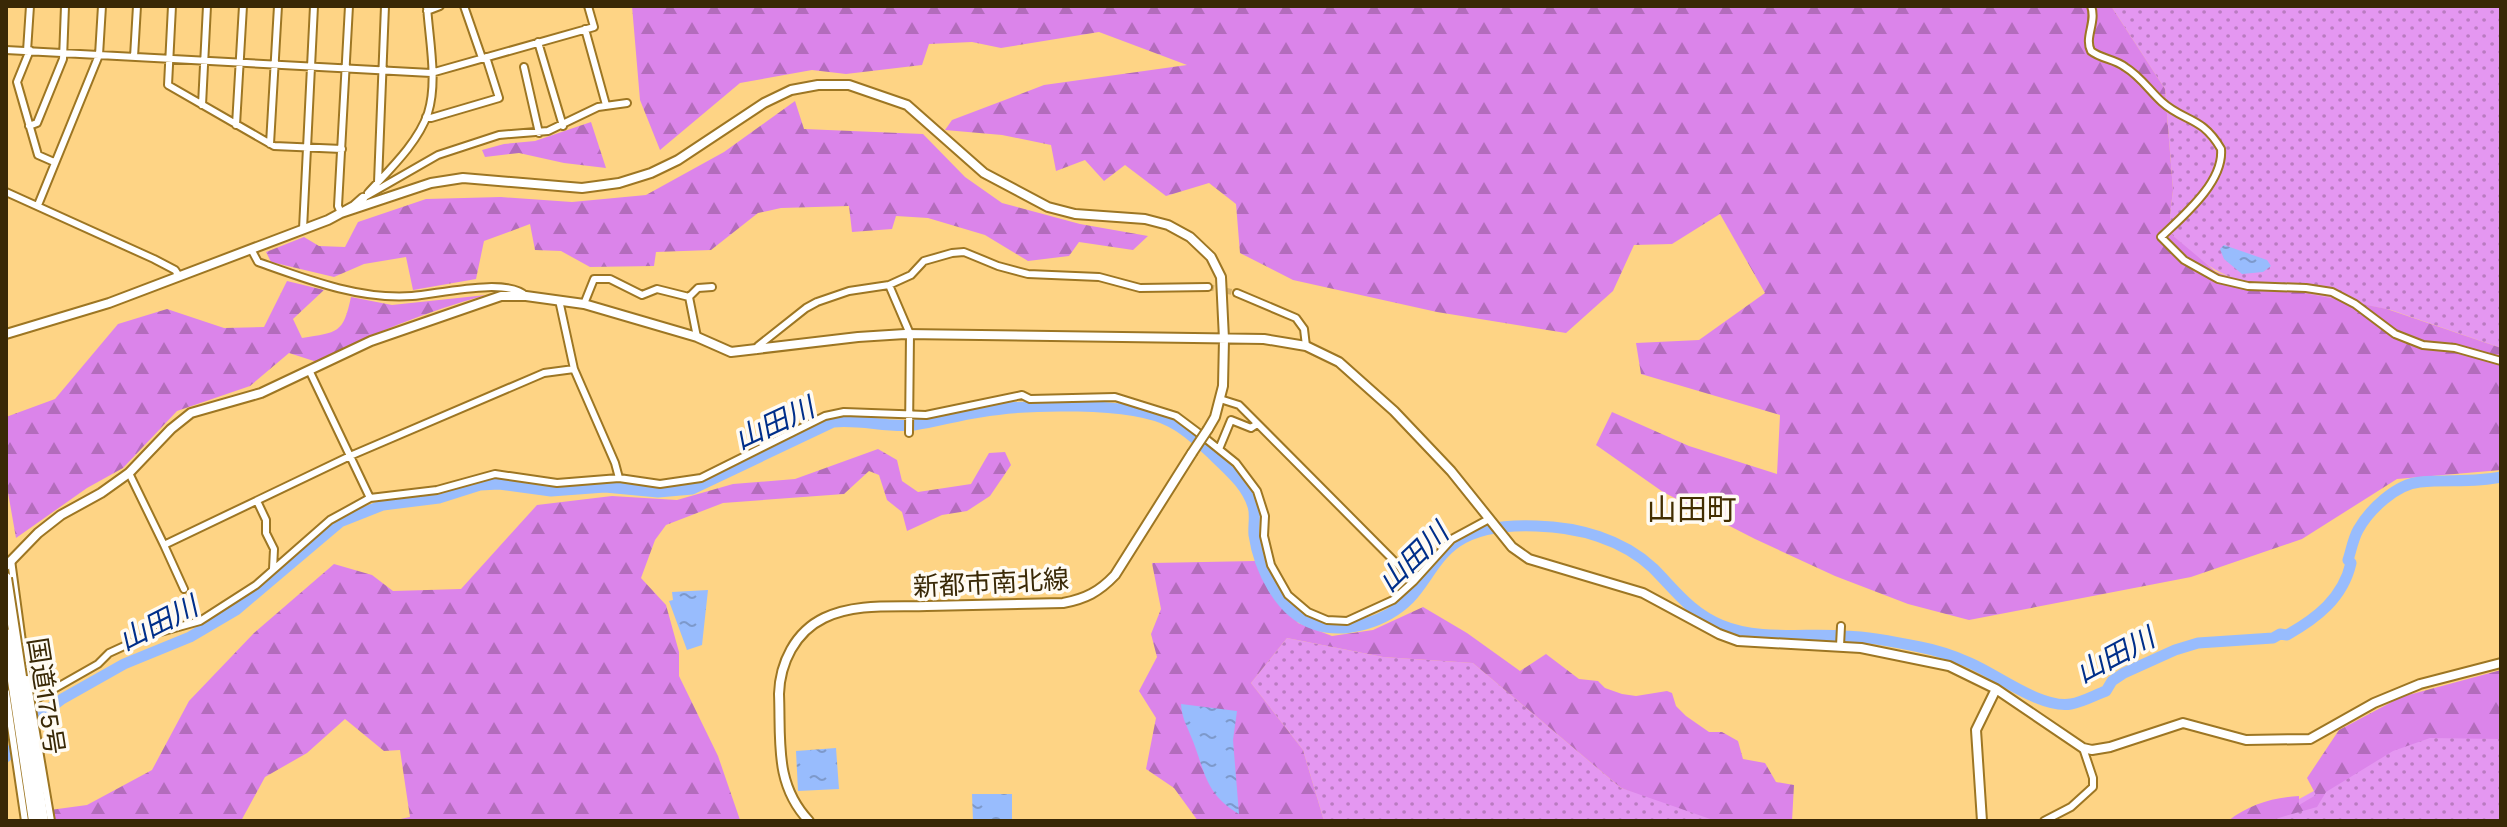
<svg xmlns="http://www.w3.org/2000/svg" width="2507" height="827" font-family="'Work Sans','Noto Sans JP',sans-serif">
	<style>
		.grass { fill: url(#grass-dots) }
		.forest { fill: url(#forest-firs) }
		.water { fill: url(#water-ripples) }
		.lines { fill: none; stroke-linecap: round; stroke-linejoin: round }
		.river { stroke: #98bcfd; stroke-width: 11 }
		.minor-tunnel { stroke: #d7b26c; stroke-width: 6; stroke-dasharray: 6 3; stroke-linecap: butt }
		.minor-casing { stroke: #9d7623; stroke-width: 10 }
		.tertiary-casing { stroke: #9d7623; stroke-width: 12 }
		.minor { stroke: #fff; stroke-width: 6 }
		.tertiary { stroke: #fff; stroke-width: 8 }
		.minor-bridge-casing { stroke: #9d7623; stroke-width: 10; stroke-linecap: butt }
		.tertiary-bridge-casing { stroke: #9d7623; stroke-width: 12; stroke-linecap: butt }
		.trunk-bridge-casing { stroke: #9d7623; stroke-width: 14; stroke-linecap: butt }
		.minor-bridge { stroke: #fff; stroke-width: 6 }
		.tertiary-bridge { stroke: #fff; stroke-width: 8 }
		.trunk-bridge { stroke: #fff; stroke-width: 10 }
		.labels { text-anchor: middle; stroke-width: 7; stroke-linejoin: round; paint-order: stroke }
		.street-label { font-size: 26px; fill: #392806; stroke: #fffbf3 }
		.water-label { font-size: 28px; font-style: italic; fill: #002f8a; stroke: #fffbf3 }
		.quarter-label { font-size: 30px; fill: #422e01; stroke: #fffbf3 }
	</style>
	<defs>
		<pattern id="grass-dots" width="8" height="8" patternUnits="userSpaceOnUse" patternTransform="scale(2)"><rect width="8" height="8" fill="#e497f1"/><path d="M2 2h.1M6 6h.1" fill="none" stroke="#ba7bc1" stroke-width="1.8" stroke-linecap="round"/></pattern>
		<pattern id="forest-firs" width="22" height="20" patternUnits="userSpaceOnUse" patternTransform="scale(2)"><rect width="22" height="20" fill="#db84ea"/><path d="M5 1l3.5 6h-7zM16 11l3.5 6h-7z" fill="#b36cbc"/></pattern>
		<pattern id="water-ripples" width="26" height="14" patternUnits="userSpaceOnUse" patternTransform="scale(2)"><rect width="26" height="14" fill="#98bcfd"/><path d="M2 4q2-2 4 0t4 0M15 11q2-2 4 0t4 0" fill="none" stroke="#7d99cb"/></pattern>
	</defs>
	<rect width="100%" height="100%" fill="#fed485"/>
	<!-- grass -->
	<path class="grass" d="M2111,6H2501V348L2391,310L2239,280C2208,270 2195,255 2171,234L2170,215L2173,190L2165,89Z
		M1287,638L1383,657L1473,663L1621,788L1733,821H1324L1303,750L1251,683Z
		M2501,724V821H2259L2434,725Z"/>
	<!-- forest -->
	<path class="forest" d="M632,6H2111L2165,89L2173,190L2170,215L2171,234L2216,272L2239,280L2387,309L2501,348V470L2397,479L2302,539L2191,577L1969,620L1908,604L1835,576L1755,539L1663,492L1596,445L1612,412L1689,446L1777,474L1780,415L1641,374L1636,343L1699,340L1765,293L1720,214L1672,244L1634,245L1613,291L1566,333L1437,312L1293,280L1240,253L1236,204L1209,183L1166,196L1125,165L1104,181L1085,160L1056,171L1051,145L1002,135L945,130L952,120L1044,85L1187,65L1099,32L1001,48L972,42L929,44L922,65L846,74L812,70L740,83L660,150L640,100Z
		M795,101L804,129L923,134L965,177L1002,203L1080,224L1148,236L1133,250L1079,242L1069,256L1028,261L985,235L928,218L896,216L892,229L852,232L849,206L781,208L758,213L711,250L656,252L654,266L590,267L561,251L535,250L530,224L484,241L476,279L413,290L406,257L364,264L334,277L271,262L266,252L304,237L319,246L345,247L358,222L426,199L501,197L572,202L646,195L724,152Z
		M591,122L606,168L564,163L519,153L485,157L482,150L504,144L535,141Z
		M287,281L324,290L293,319L302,338C338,332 343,334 351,297L392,305L486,295C426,312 372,333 317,362L289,353L250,386L177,411L123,468L87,488L16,538L6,481V417L55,399L118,324L167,309L224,328L264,327Z
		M878,449L897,460L902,481L918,492L971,484L989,453L1005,452L1011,465L990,496L967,511L942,515L907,531L902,512L887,500L879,475L869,471L844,494L723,503L666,525L655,540L641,578L666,605L679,652V676L718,756L740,820L743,821H391L410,817L400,750L384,751L345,719L307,753L265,777L241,821H53L50,810L87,805L152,770L189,701L254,633L334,564L372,575L393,591L461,589L537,505L612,496L677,500L733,484L795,479Z
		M1255,561L1298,623L1332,636L1373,630L1423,607L1467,633L1520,671L1546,654L1579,679L1598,681L1605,688L1622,694L1636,696L1667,691L1672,693L1676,706L1686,716L1709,732H1722L1738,741L1743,759L1765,763L1776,782L1794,785L1792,821H1716L1621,788L1473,663L1383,657L1287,638L1251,683L1303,750L1324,821H1198L1174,788L1146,769L1156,718L1139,691L1157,657L1151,634L1161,609L1152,563Z
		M2501,670V739L2430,738L2393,751L2326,792L2317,807L2268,821H2228C2250,804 2272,798 2299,796V805L2316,795L2307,778L2339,730L2401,697Z"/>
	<!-- water -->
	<path class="water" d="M2224,245L2267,260L2271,266L2263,272L2242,274L2224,259L2220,249Z
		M708,590L702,645L687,650L669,601L673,600L672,592Z
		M1181,704L1237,711L1233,740L1239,814C1203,793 1205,768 1190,734C1185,722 1182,717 1181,704Z
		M836,748L839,789L798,791L796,751Z
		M972,794H1012V821H973Z"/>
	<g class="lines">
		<!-- river -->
		<path class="river" d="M6,757L40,716L62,699L124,664L190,637L236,610L340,522L383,505L439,498L480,485L499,484L551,491L605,487L658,492L692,489L833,422C861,419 887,428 914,425C936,422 958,415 980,412C1025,404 1132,401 1171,422C1186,429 1200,443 1212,454C1228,470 1246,484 1253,506C1256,515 1253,526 1254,535C1259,569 1280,613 1314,624C1345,635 1386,622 1410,598C1426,581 1436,556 1457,542C1479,527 1510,525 1536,526C1578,527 1622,539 1653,568C1675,590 1691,613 1721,625C1759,641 1805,633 1846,636C1870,637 1896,642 1920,647C1936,650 1954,656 1970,663C1998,675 2041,709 2071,704C2083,702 2095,695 2106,691L2112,681L2124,673L2175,650L2198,643L2273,638L2280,634L2287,635C2317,618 2343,598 2351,563L2348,560C2351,551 2353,539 2358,530C2369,510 2396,484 2420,482C2448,479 2473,483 2501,477"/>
		<!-- minor-tunnel -->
		<path class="minor-tunnel" d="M1208,287L1237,293"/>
		<defs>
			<path id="minor" d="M172,6L168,85L274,146L342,149
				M464,6L482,58
				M2091,6C2097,22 2084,37 2091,51C2101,59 2115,59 2125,67C2140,76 2149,90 2162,102C2184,122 2202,116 2221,149C2224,182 2183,216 2161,237L2184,260L2218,279L2248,286L2306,288L2332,292L2355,304L2395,334L2423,345L2455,348L2501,361
				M427,11L440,6
				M585,29L606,105
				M538,42L563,126
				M6,50L431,73L594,27L588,6
				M30,50L17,82L38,155L54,162
				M27,51L30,6
				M134,57L137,6
				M524,67L539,133
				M202,105L207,6
				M426,117L431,118L499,98L486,57
				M236,125L243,6
				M29,126L37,123L63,59L65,6
				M270,144L278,6
				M378,182L385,6
				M6,192L154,259L175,270L179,276
				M368,193C389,170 418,143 428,113C438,81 429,39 427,6
				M363,198L438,155L499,135L548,131L598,107L627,103
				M38,205L99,55L102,6
				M341,213L338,206L349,6
				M303,229L314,6
				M251,249L258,262C306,279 360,300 412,296C439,294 507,277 526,296
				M889,285L910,334L909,433
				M1237,293L1296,318L1304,329L1306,346
				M689,297L697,337
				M584,304L594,279H610L642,295L657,289L689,297L698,288L712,287
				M756,350L758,346L806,308L817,302L849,291L889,285L911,275L924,261L952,253L964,252L998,266L1028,274L1099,277L1140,288L1208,287
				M310,372L370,498
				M1220,399L1239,405L1414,581
				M1219,449L1231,420L1251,428L1257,424
				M129,473L164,545L350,456L544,373L574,369
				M619,478L660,484L701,478L825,416L844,412L926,415L1022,395L1030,399L1115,397L1176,416L1200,434L1236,463L1257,491L1265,516L1264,536L1271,565L1288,595L1308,612L1327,620L1347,621L1393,600L1414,581L1452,539L1489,519
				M257,501L266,520V533L274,549L273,569
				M164,545L184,589
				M11,560L27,679
				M1840,646L1841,626
				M29,706L40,697L98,664L109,653L146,636L200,621L256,585L330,520L370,498L437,490L495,474L557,483L619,478L615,463L574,369L559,300
				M2044,821L2071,807L2093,787V778L2083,748"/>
			<path id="tertiary" d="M341,213L431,183L463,178L582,188L619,183L651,173L678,160L764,103L791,90L818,85H849L907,105L984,173L1048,207L1075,214L1145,219L1168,225L1190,237L1211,257L1221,277L1224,339L1223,386L1215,417L1208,429
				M6,334L109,303L328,220L354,206L363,198
				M6,566L38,533L61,515L101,493L129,473L171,429L191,413L261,393L371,341L501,296H526L584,304L697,337L731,352L858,337L905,334L1264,339L1306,346L1339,362L1394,411L1451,471L1512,547L1529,559L1643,593L1719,634L1738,641L1861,648L1949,666L1996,689L2083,748L2092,750L2110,747L2183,723L2246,740L2310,739L2374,703L2420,684L2501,663
				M809,821C774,784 781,741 779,694C780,663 795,632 824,618C855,603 893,607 927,606C972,605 1018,604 1063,603C1085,599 1099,592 1115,575L1192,453
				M1982,821L1976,730L1996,689"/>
		</defs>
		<!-- minor casing -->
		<use href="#minor" class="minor-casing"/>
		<!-- tertiary casing -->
		<use href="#tertiary" class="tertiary-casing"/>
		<!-- minor -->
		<use href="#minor" class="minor"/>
		<!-- tertiary -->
		<use href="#tertiary" class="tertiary"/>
		<defs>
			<path id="minor-bridge" d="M27,679L51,821
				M6,692L25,821"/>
			<path id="tertiary-bridge" d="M1192,453L1208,429"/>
			<path id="trunk-bridge" d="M6,578L43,821
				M6,634L34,821"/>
		</defs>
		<!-- minor-bridge casing -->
		<use href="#minor-bridge" class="minor-bridge-casing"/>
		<!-- tertiary-bridge casing -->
		<use href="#tertiary-bridge" class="tertiary-bridge-casing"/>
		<!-- trunk-bridge casing -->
		<use href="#trunk-bridge" class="trunk-bridge-casing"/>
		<!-- minor-bridge -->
		<use href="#minor-bridge" class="minor-bridge"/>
		<!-- tertiary-bridge -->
		<use href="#tertiary-bridge" class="tertiary-bridge"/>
		<!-- trunk-bridge -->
		<use href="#trunk-bridge" class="trunk-bridge"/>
	</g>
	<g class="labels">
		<!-- street labels -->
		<g class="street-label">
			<text transform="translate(991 583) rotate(-3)" y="9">新都市南北線</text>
			<text transform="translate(46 696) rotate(81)" y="9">国道175号</text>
		</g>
		<!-- water labels -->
		<g class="water-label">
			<text transform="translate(774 423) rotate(-25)" y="10">山田川</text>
			<text transform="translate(1413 557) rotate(-44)" y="10">山田川</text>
			<text transform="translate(158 623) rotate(-27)" y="10">山田川</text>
			<text transform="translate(2115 655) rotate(-28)" y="10">山田川</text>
		</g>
		<!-- quarter labels -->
		<g class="quarter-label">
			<text x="1692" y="520">山田町</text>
		</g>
	</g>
	<!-- border -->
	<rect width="2507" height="827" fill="none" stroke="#392806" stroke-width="16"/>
</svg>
